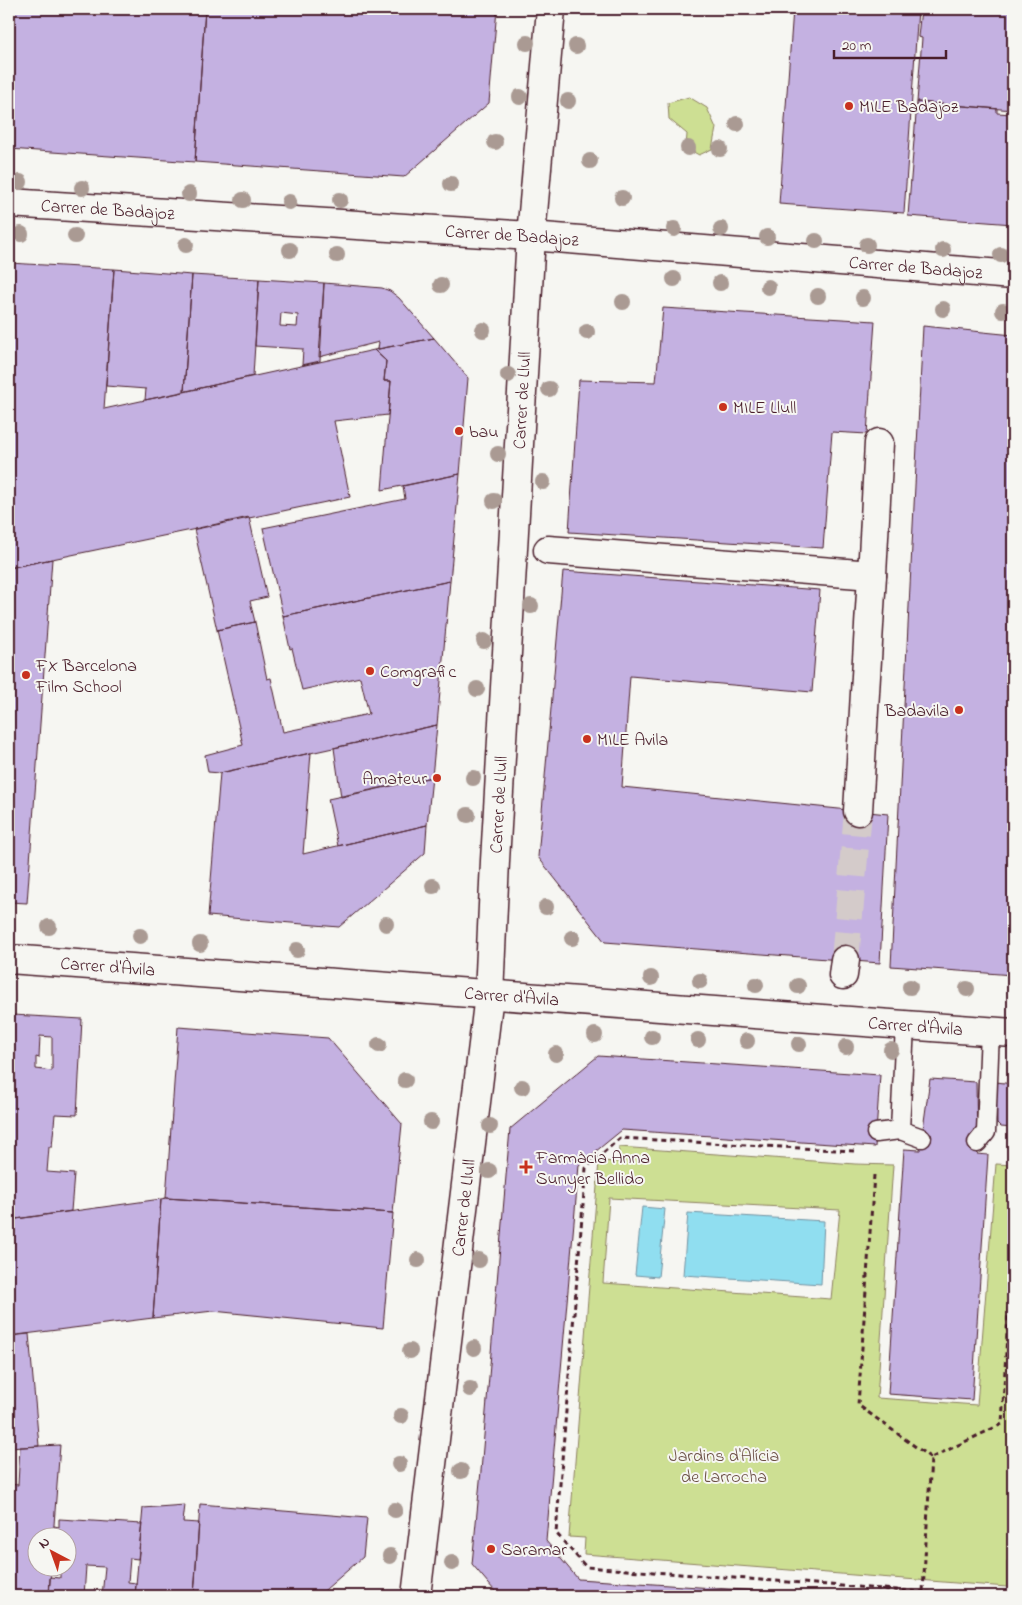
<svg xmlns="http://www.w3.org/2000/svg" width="1022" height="1605" font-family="'Indie Flower',sans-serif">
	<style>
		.green { fill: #cddf93; stroke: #8c7f5f; fill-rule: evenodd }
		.water { fill: #90def0; stroke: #7492a1 }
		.building { fill: #c4b1e1; stroke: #4a1f2b; fill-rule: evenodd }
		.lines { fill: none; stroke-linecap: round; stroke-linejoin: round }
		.street-tunnel { stroke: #d4cbca; stroke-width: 28; stroke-dasharray: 28 14; stroke-linecap: butt }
		.lane-casing { stroke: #4a1f2b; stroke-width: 21 }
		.street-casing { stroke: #4a1f2b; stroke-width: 31 }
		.secondary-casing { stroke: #4a1f2b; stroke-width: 31 }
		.path { stroke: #4a1f2b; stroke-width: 3; stroke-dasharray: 5 4; stroke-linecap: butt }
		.lane { stroke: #f6f6f2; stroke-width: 18 }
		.street { stroke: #f6f6f2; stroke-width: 28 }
		.secondary { stroke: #f6f6f2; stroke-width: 28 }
		.tree { fill: #aa9a93 }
		.poi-dot { fill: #c8321e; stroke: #f6f6f2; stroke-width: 2 }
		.labels { text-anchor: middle; stroke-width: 4; stroke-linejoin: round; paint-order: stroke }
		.poi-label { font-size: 18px; fill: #4a1f2b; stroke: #f6f6f2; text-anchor: start }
		.street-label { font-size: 18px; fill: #4a1f2b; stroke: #f6f6f2 }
		.park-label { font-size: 18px; fill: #6b4f45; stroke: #f6f6f2 }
	</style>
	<rect width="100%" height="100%" fill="#f6f6f2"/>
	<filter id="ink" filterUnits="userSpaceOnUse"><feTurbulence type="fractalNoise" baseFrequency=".02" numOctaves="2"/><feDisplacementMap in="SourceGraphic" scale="10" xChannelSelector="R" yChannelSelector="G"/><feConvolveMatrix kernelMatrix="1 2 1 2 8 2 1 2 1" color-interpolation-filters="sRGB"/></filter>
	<g filter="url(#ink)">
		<!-- green -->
		<path class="green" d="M689,97L707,108L716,128L712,149L699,155L686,148L687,134L669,119L668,103Z
			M619,1147L855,1164L893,1165L877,1398L977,1405L996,1164L1013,1165V1561H1007V1587L584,1554L585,1538L569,1537L599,1161L618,1162ZM609,1198L840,1210L831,1299L603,1283Z"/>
		<!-- water -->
		<path class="water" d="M642,1207L665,1209L658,1277L635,1275Z
			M688,1213L824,1221L821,1284L683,1275Z"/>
		<!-- building -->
		<path class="building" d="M9,9H205L195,162L9,149Z
			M205,9H497L489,103L404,177L195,162Z
			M793,9H918L904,213L779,204Z
			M921,9H1013V110L917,102L922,38L918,37Z
			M917,102L997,109V113L1013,114V224L908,216Z
			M9,263L114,269L104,409L374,350L386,361L384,381H391L388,415L334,421L350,497L9,568Z
			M114,269L192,275L184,392L145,400L146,389L106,386Z
			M192,275L259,279L253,376L184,392Z
			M259,279L324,283L320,361L302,365L303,349L255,346ZM281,313L298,315L297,327L280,326Z
			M324,283L382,288L390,291L399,298L434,338L378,349L379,342L319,357Z
			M663,308L875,321L867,434L832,432L823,548L569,532L579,380L656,382Z
			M923,326L1013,335V975L891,966Z
			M434,338L468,378L460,474L382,490L391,381H384L386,361L374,350Z
			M460,474L450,581L283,616L263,528L405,499L403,486Z
			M249,517L267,597L250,601L255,622L217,630L194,529Z
			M52,559L27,903L9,902V568Z
			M563,571L820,590L812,692L630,676L622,787L888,814L880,963L605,942L538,857Z
			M450,581L437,725L220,773L208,772L205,755L243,745L217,630L255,622L267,679L271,678L283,732L369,714L360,677L302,690L292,648L290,649L283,616Z
			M437,725L432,777L341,797L334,748Z
			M311,753L303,854L427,825L425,853L339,927L208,916L220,773Z
			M432,777L427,825L338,846L328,799Z
			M9,1014L13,1015L9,1086Z
			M13,1015L82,1019L77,1115L55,1114L52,1147H49L47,1172L74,1174L71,1211L9,1220V1089ZM40,1036L52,1037V1071L36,1069V1057L39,1058Z
			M178,1027L328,1038L402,1124L393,1213L166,1198Z
			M598,1056L880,1075L875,1147L622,1130L579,1165L546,1541L578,1579L834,1596H499L472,1564L481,1471L510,1129Z
			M930,1079L976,1082L977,1154L988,1155L972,1400L888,1394L904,1149L920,1150Z
			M996,1082L1013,1084V1128L1001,1127L997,1123Z
			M166,1198L393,1213L383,1328L213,1311L153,1318L161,1199Z
			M161,1199L153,1318L9,1336V1220Z
			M29,1334L39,1446L9,1448V1336Z
			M60,1445L53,1538H38V1568H51L49,1596H9V1484L18,1485L20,1447Z
			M200,1504L367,1518L363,1557L318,1596H194Z
			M185,1505L183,1522L199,1523L194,1596H135L143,1508Z
			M59,1519L142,1524L138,1559L130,1558L128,1582L136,1583L135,1596H102L105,1567L86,1566L84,1596H49L50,1577L60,1578V1568H68V1538H53L54,1526L59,1527Z"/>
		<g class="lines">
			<!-- street-tunnel -->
			<path class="street-tunnel" d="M845,960L858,811"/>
			<defs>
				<path id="lane" d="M905,1025L900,1130L922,1138
					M876,1133L900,1130
					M977,1143L986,1132L990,1031"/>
				<g id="street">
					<path d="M548,550L872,575L879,443"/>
					<path d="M858,811L872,575"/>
					<path id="s1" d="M9,959L1013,1033"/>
					<path d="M843,975L845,960"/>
				</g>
				<g id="secondary">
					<path id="s2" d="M9,203L531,236L1013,275"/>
					<path id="s3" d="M416,1596L489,995L495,861L531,236L551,9"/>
				</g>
			</defs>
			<!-- lane casing -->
			<use href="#lane" class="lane-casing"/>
			<!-- street casing -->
			<use href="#street" class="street-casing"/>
			<!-- secondary casing -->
			<use href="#secondary" class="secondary-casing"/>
			<!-- path -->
			<path class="path" d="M854,1151L620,1138L586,1168L556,1533L586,1567L923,1592L922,1596
				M874,1175L858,1405L931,1458
				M976,1596L923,1592L931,1458L1002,1424L1013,1224"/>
			<!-- lane -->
			<use href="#lane" class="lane"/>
			<!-- street -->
			<use href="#street" class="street"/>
			<!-- secondary -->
			<use href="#secondary" class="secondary"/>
		</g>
		<!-- trees -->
		<g class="tree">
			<circle cx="527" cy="43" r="8"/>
			<circle cx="576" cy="46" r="8"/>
			<circle cx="520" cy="97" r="8"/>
			<circle cx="568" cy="101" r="8"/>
			<circle cx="737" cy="124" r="8"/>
			<circle cx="495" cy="142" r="8"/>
			<circle cx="688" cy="148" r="8"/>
			<circle cx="720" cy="149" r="8"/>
			<circle cx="590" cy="161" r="8"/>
			<circle cx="20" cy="182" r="8"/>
			<circle cx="451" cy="184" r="8"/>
			<circle cx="82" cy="188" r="8"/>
			<circle cx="189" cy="194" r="8"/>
			<circle cx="622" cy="198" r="8"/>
			<circle cx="243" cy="200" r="8"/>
			<circle cx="340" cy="200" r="8"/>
			<circle cx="289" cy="202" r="8"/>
			<circle cx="674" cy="229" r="8"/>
			<circle cx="721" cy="229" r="8"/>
			<circle cx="21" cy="234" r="8"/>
			<circle cx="75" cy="236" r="8"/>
			<circle cx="767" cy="237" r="8"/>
			<circle cx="816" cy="241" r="8"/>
			<circle cx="186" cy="245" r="8"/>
			<circle cx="867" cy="245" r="8"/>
			<circle cx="290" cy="250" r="8"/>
			<circle cx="943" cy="250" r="8"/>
			<circle cx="337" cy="255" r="8"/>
			<circle cx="1001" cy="255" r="8"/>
			<circle cx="674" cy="279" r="8"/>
			<circle cx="720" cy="283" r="8"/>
			<circle cx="441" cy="285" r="8"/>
			<circle cx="768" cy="287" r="8"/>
			<circle cx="818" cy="296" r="8"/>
			<circle cx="863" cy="298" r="8"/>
			<circle cx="623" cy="302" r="8"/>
			<circle cx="943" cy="309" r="8"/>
			<circle cx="1003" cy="311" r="8"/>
			<circle cx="483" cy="330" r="8"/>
			<circle cx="587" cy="332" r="8"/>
			<circle cx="508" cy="375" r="8"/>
			<circle cx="549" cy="389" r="8"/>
			<circle cx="498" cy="454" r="8"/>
			<circle cx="543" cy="482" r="8"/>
			<circle cx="494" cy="501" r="8"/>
			<circle cx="531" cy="606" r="8"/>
			<circle cx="484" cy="641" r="8"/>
			<circle cx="477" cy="689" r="8"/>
			<circle cx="473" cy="778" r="8"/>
			<circle cx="468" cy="815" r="8"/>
			<circle cx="433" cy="886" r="8"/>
			<circle cx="546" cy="907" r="8"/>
			<circle cx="386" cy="924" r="8"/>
			<circle cx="49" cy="927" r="8"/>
			<circle cx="140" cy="936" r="8"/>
			<circle cx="572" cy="938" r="8"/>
			<circle cx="200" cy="944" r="8"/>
			<circle cx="297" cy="950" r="8"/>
			<circle cx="651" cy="978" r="8"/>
			<circle cx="700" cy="981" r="8"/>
			<circle cx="756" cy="985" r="8"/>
			<circle cx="798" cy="986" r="8"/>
			<circle cx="910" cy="987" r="8"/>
			<circle cx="967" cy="989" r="8"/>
			<circle cx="595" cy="1035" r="8"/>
			<circle cx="652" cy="1037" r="8"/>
			<circle cx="698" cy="1040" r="8"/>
			<circle cx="747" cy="1041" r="8"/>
			<circle cx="799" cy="1044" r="8"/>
			<circle cx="379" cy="1045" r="8"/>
			<circle cx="846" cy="1047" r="8"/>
			<circle cx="891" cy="1050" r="8"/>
			<circle cx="556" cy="1054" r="8"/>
			<circle cx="405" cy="1080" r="8"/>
			<circle cx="522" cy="1087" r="8"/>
			<circle cx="431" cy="1122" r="8"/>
			<circle cx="490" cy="1126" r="8"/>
			<circle cx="489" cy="1171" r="8"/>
			<circle cx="418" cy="1260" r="8"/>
			<circle cx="479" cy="1260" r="8"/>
			<circle cx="474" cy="1348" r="8"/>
			<circle cx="410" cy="1351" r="8"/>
			<circle cx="470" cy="1389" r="8"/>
			<circle cx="401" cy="1416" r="8"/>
			<circle cx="399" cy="1464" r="8"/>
			<circle cx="461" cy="1471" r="8"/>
			<circle cx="395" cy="1510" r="8"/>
			<circle cx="390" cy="1556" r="8"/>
			<circle cx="452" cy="1563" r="8"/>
		</g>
	</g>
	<!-- markers -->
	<g class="poi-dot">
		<circle cx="849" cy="106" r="5"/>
		<circle cx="723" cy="407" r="5"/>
		<circle cx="459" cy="431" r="5"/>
		<circle cx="370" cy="671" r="5"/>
		<circle cx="26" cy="675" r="5"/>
		<circle cx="959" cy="710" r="5"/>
		<circle cx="587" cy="739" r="5"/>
		<circle cx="437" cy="778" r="5"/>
		<path d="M523.5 1159.5h5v5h5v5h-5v5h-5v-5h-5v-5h5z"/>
		<circle cx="491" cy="1549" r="5"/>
	</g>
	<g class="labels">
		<!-- poi labels -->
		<g class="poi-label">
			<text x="859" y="112">MILE Badajoz</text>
			<text x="733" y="413">MILE Llull</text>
			<text x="469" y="437">bau</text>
			<text x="36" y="671">FX Barcelona<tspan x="36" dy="21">Film School</tspan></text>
			<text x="380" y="677">Comgrafic</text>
			<text x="949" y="716" text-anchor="end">Badavila</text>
			<text x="597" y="745">MILE Avila</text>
			<text x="427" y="784" text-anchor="end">Amateur</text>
			<text x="536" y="1163">Farmàcia Anna<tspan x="536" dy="21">Sunyer Bellido</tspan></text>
			<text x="501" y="1555">Saramar</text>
		</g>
		<!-- street labels -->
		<g class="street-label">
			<text dy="6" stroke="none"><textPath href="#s2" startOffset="99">Carrer de Badajoz</textPath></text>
			<text dy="6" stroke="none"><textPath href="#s2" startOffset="504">Carrer de Badajoz</textPath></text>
			<text dy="6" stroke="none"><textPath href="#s2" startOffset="909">Carrer de Badajoz</textPath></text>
			<text dy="6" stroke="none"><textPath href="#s3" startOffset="1201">Carrer de Llull</textPath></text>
			<text dy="6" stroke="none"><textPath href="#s3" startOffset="796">Carrer de Llull</textPath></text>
			<text dy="6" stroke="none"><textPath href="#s1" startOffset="99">Carrer d'Àvila</textPath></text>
			<text dy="6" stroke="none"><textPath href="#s1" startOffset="504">Carrer d'Àvila</textPath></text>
			<text dy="6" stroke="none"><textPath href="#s1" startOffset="909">Carrer d'Àvila</textPath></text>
			<text dy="6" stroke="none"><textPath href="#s3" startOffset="391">Carrer de Llull</textPath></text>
		</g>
		<!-- park labels -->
		<g class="park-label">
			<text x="724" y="1461">Jardins d'Alícia<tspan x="724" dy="21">de Larrocha</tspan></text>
		</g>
	</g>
	<!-- margin -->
	<rect width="1022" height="1605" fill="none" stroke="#f6f6f2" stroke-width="30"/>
	<rect x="15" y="15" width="992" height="1575" fill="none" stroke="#4a1f2b" stroke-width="2" filter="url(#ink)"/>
	<!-- north arrow -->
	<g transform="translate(52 1552) rotate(319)"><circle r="24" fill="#f6f6f2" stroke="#b1a0a2"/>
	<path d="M0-4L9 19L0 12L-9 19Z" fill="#c8321e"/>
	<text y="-8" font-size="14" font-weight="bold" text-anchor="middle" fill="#4a1f2b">N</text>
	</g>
	<!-- scale -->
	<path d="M834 50v8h112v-8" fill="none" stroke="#4a1f2b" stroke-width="2.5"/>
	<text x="842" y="50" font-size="15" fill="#4a1f2b" stroke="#f6f6f2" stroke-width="4" paint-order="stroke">20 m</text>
</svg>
